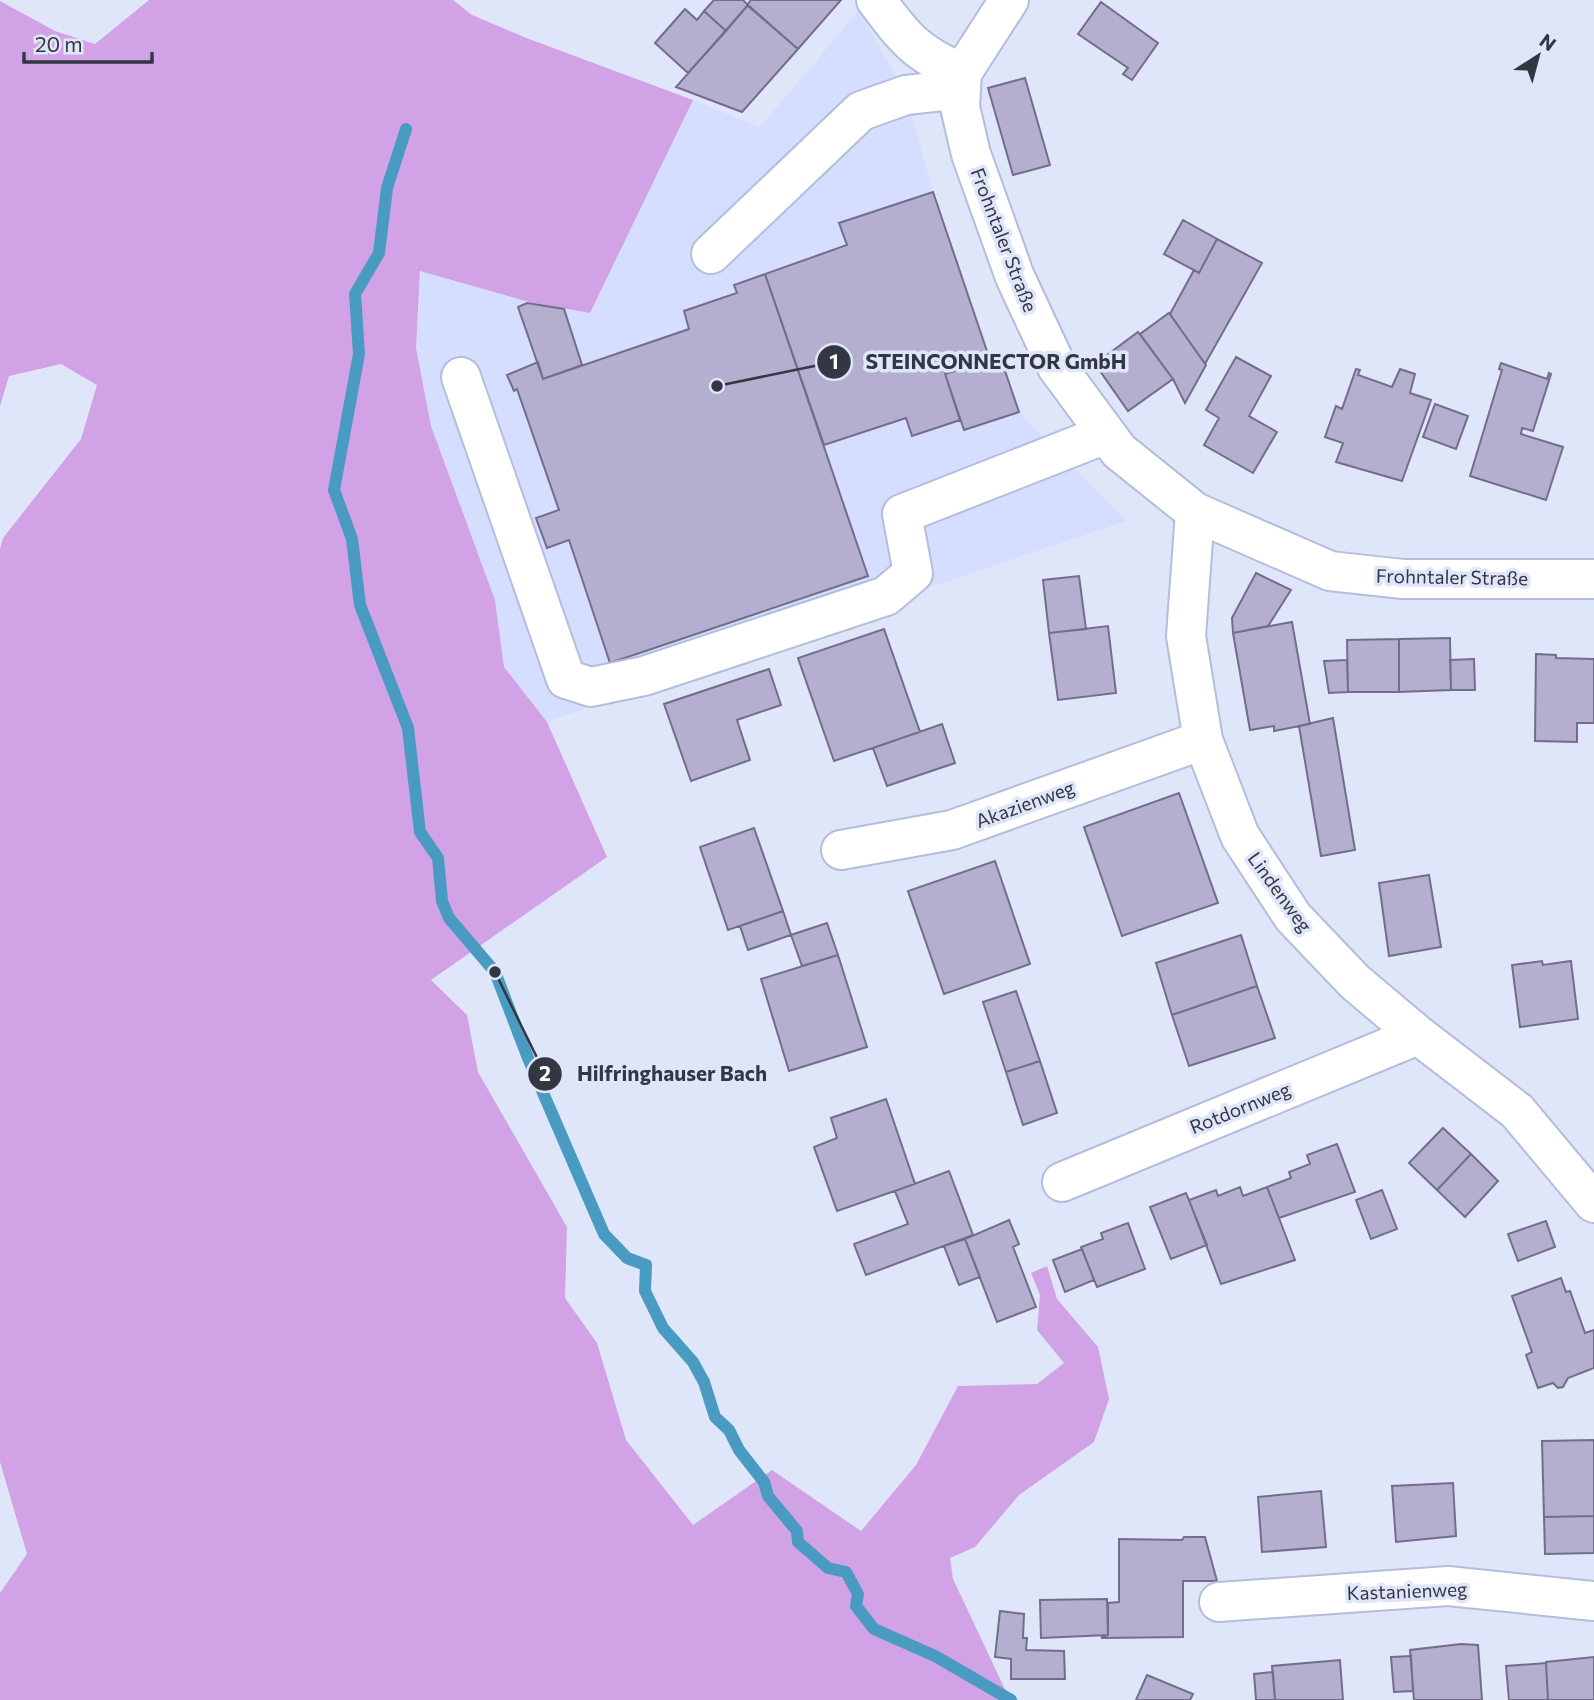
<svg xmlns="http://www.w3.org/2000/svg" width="1594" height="1700" font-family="Commissioner,sans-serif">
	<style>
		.built { fill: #d5defe }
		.green { fill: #d1a2e6 }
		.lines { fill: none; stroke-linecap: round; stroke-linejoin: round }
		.stream { stroke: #499bc2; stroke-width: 12 }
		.building { fill: #b4afcf; stroke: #736d8b; stroke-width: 2 }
		.minor-casing { stroke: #b3bddc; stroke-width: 42 }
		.minor { stroke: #fff; stroke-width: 38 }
		.labels { text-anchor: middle; stroke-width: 7; stroke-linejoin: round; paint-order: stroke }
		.street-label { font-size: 19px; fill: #333643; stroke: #e0e6f9 }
		.leader { fill: none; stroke: #333643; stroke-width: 2.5 }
		.callout-dot { fill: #333643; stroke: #e0e6f9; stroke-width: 2.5 }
		.mark-label { font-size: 21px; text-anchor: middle; font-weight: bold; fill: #fff }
		.callout-label { font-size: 21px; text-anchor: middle; font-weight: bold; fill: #333643; stroke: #e0e6f9; stroke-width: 7; stroke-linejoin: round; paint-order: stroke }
	</style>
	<rect width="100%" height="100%" fill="#e0e6f9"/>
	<!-- built -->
	<path class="built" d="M859,10L906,95L933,192L990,359L1000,356L1019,412L1126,521L877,605L547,722L504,667L495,600L431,426L416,348L421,271L529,302L590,313L693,100L760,127Z"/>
	<!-- green -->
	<path class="green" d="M149,0H453L472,15L529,39L693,100L590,313L529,302L420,271L416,348L431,426L495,600L504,667L547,722L607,857L431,980L467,1015L478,1072L567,1227L565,1298L597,1343L626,1440L693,1525L772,1470L861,1531L916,1465L958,1386L1037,1384L1064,1363L1037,1330L1040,1295L1031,1273L1047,1266L1057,1299L1098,1347L1109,1399L1094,1442L1019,1495L975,1547L950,1558L953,1579L1010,1700H0V1593L27,1554L0,1462V549L3,538L81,439L97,385L61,364L9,376L0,406V1L55,31L95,44Z"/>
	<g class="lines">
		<!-- stream -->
		<path class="stream" d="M406,129L387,188L379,253L355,294L359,354L334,490L352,539L360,605L408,728L420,832L438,858L442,901L449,918L495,972L528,1058L604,1234L627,1258L646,1265L645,1291L663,1328L693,1362L704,1382L715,1417L729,1430L739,1450L764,1482L768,1496L797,1531L798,1542L828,1568L846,1572L858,1594L856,1606L874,1629L935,1656L1011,1700"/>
	</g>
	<!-- building -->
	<path class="building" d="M714,0H743L748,5L726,31L704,11Z
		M751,0H841L798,49L747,5Z
		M1101,2L1158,43L1132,80L1123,74L1128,68L1078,34Z
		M748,5L798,49L742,112L676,87Z
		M685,9L697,20L704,11L726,31L688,73L655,43Z
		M1025,78L1050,165L1013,175L988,88Z
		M933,192L990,360L945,374L960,420L912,436L906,418L824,445L765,274L847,245L839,223Z
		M1183,220L1217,239L1199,273L1164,254Z
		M1217,239L1262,263L1205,364L1170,314L1194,270L1199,273Z
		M765,274L868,576L610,663L569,540L547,548L536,518L559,510L517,389L514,391L507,375L538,362L543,379L689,329L684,311L737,293L734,285Z
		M527,303L564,309L582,365L543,379L518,307Z
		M1169,313L1206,365L1185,403L1173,379L1140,334Z
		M1138,332L1173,379L1128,411L1095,364Z
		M1000,356L1019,412L964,430L945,374Z
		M1236,357L1271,376L1249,416L1277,432L1253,473L1204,445L1219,418L1206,410Z
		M1501,363L1547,379L1549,373L1551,374L1533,431L1522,428L1521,434L1563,447L1546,500L1470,476L1502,370L1499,369Z
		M1356,369L1360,370L1358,375L1392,387L1400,369L1415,374L1410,393L1431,400L1402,481L1336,462L1343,443L1325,437L1336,406L1342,409Z
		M1435,404L1468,416L1456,449L1423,437Z
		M1256,573L1291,590L1268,626L1233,633L1232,618Z
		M1079,576L1086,629L1049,633L1043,580Z
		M1292,622L1310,724L1274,731V726L1250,730L1233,633Z
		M1108,626L1116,693L1058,700L1049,633Z
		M884,629L920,732L834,761L798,658Z
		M1450,638L1451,690L1399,692V639Z
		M1399,639V692H1348L1347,640Z
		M1536,654L1556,655V658L1594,659V723H1577V742L1535,741Z
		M1474,659L1475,690H1451L1450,660Z
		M1347,660L1348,692L1329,693L1324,661Z
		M769,669L781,705L737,720L750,760L691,781L664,704Z
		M1333,718L1355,850L1321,856L1299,726Z
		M942,724L955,763L887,786L873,748Z
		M1179,793L1218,903L1122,936L1084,827Z
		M754,828L783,911L728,930L700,847Z
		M995,861L1030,964L944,994L908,891Z
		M1429,875L1441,947L1389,956L1379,883Z
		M783,911L791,935L748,950L740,926Z
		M827,923L838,955L802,966L791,935Z
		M1241,935L1257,986L1172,1015L1156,963Z
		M838,955L867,1047L789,1071L761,979Z
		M1542,961L1543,965L1571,961L1578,1019L1520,1027L1512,965Z
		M1257,986L1275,1038L1189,1066L1172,1015Z
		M1016,991L1040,1061L1006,1072L983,1002Z
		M1040,1061L1057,1113L1023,1125L1006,1072Z
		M886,1099L915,1184L837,1211L814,1147L837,1138L831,1118Z
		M1443,1128L1471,1154L1437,1190L1409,1163Z
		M1337,1144L1355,1192L1279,1218L1267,1187L1291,1178L1289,1172L1310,1164L1307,1155Z
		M1471,1154L1498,1181L1465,1217L1437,1190Z
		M949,1171L973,1235L866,1275L854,1244L908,1224L895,1191Z
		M1240,1187L1243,1196L1267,1187L1295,1260L1221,1284L1189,1200L1216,1190L1218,1196Z
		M1382,1190L1397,1229L1371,1239L1356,1200Z
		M1186,1193L1207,1245L1171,1259L1150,1207Z
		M1009,1220L1019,1244L1013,1247L1036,1307L997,1322L965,1239Z
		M1546,1221L1555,1247L1518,1261L1508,1234Z
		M1128,1223L1145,1269L1097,1287L1081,1247L1103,1239L1101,1233Z
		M965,1239L980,1277L959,1285L944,1246Z
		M1082,1249L1094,1280L1065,1292L1053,1260Z
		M1561,1278L1566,1292L1570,1291L1585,1333L1594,1330V1368L1568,1378L1563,1387L1558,1388L1553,1383L1538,1388L1526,1355L1532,1352L1512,1296Z
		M1594,1440V1516L1544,1517L1542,1441Z
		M1453,1483L1456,1536L1396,1542L1392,1486Z
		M1321,1491L1326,1547L1262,1552L1258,1497Z
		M1594,1516V1553L1545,1554L1544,1517Z
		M1184,1537H1205L1217,1581H1183V1637L1101,1638L1108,1635V1603L1119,1602V1539L1182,1540Z
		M1107,1599L1108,1635L1041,1638L1040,1600Z
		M1000,1611L1024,1614L1023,1638H1027L1026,1650L1064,1651L1065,1679H1011V1659L995,1657Z
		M1461,1644L1478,1645L1482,1700H1414L1410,1650Z
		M1411,1656L1413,1691L1394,1692L1391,1657Z
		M1594,1657V1700H1548L1546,1662Z
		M1340,1660L1343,1700H1275L1272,1666Z
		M1546,1663L1548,1700H1509L1506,1666Z
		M1273,1672L1275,1700H1256L1254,1674Z
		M1147,1675L1193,1694L1190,1700H1136Z"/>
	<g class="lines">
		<defs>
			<path id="minor" d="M876,0C905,39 917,54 962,73
				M1009,0L962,73L960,107L971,154L1015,277L1057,367L1119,451L1195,512L1330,571L1403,579H1594
				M711,254L861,111L906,95L961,89
				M461,377L566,679L591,687L644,676L886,596L913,573L902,514L1106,434
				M1195,512L1186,636L1203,740L1240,836L1293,917L1355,982L1418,1035L1517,1111L1594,1203
				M841,850L952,830L1203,740
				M1062,1182L1418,1035
				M1219,1602L1448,1586L1594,1601"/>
		</defs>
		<!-- minor casing -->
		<use href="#minor" class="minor-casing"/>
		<!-- minor -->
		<use href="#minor" class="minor"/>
	</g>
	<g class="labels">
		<!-- street labels -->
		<g class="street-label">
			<text transform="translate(1004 240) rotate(69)" y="7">Frohntaler Straße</text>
			<text transform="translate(1452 577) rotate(1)" y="7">Frohntaler Straße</text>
			<text transform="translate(1025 804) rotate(-20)" y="7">Akazienweg</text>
			<text transform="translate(1280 892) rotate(54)" y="7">Lindenweg</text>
			<text transform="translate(1240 1108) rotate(-22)" y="7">Rotdornweg</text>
			<text transform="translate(1407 1591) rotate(-2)" y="7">Kastanienweg</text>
		</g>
	</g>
	<!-- callouts -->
	<path class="leader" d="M717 386L834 362M495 972L545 1074"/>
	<g class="callout-dot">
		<circle cx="717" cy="386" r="7"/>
		<circle cx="495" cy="972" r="7"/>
		<circle cx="834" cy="362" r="18"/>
		<circle cx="545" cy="1074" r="18"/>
	</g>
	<g class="mark-label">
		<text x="834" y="369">1</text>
		<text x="545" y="1081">2</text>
	</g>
	<g class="callout-label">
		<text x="996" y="369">STEINCONNECTOR GmbH</text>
		<text x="672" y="1081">Hilfringhauser Bach</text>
	</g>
	<!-- north arrow -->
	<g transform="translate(1538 56) rotate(36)" stroke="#e0e6f9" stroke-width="5" paint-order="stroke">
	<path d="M0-5L12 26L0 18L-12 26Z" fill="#333643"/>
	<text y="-10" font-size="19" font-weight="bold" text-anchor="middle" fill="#333643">N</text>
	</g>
	<!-- scale -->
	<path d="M24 52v10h128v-10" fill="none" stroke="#333643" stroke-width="3.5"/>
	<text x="35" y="52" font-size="21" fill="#333643" stroke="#e0e6f9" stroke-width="5" paint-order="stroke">20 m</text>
</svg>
